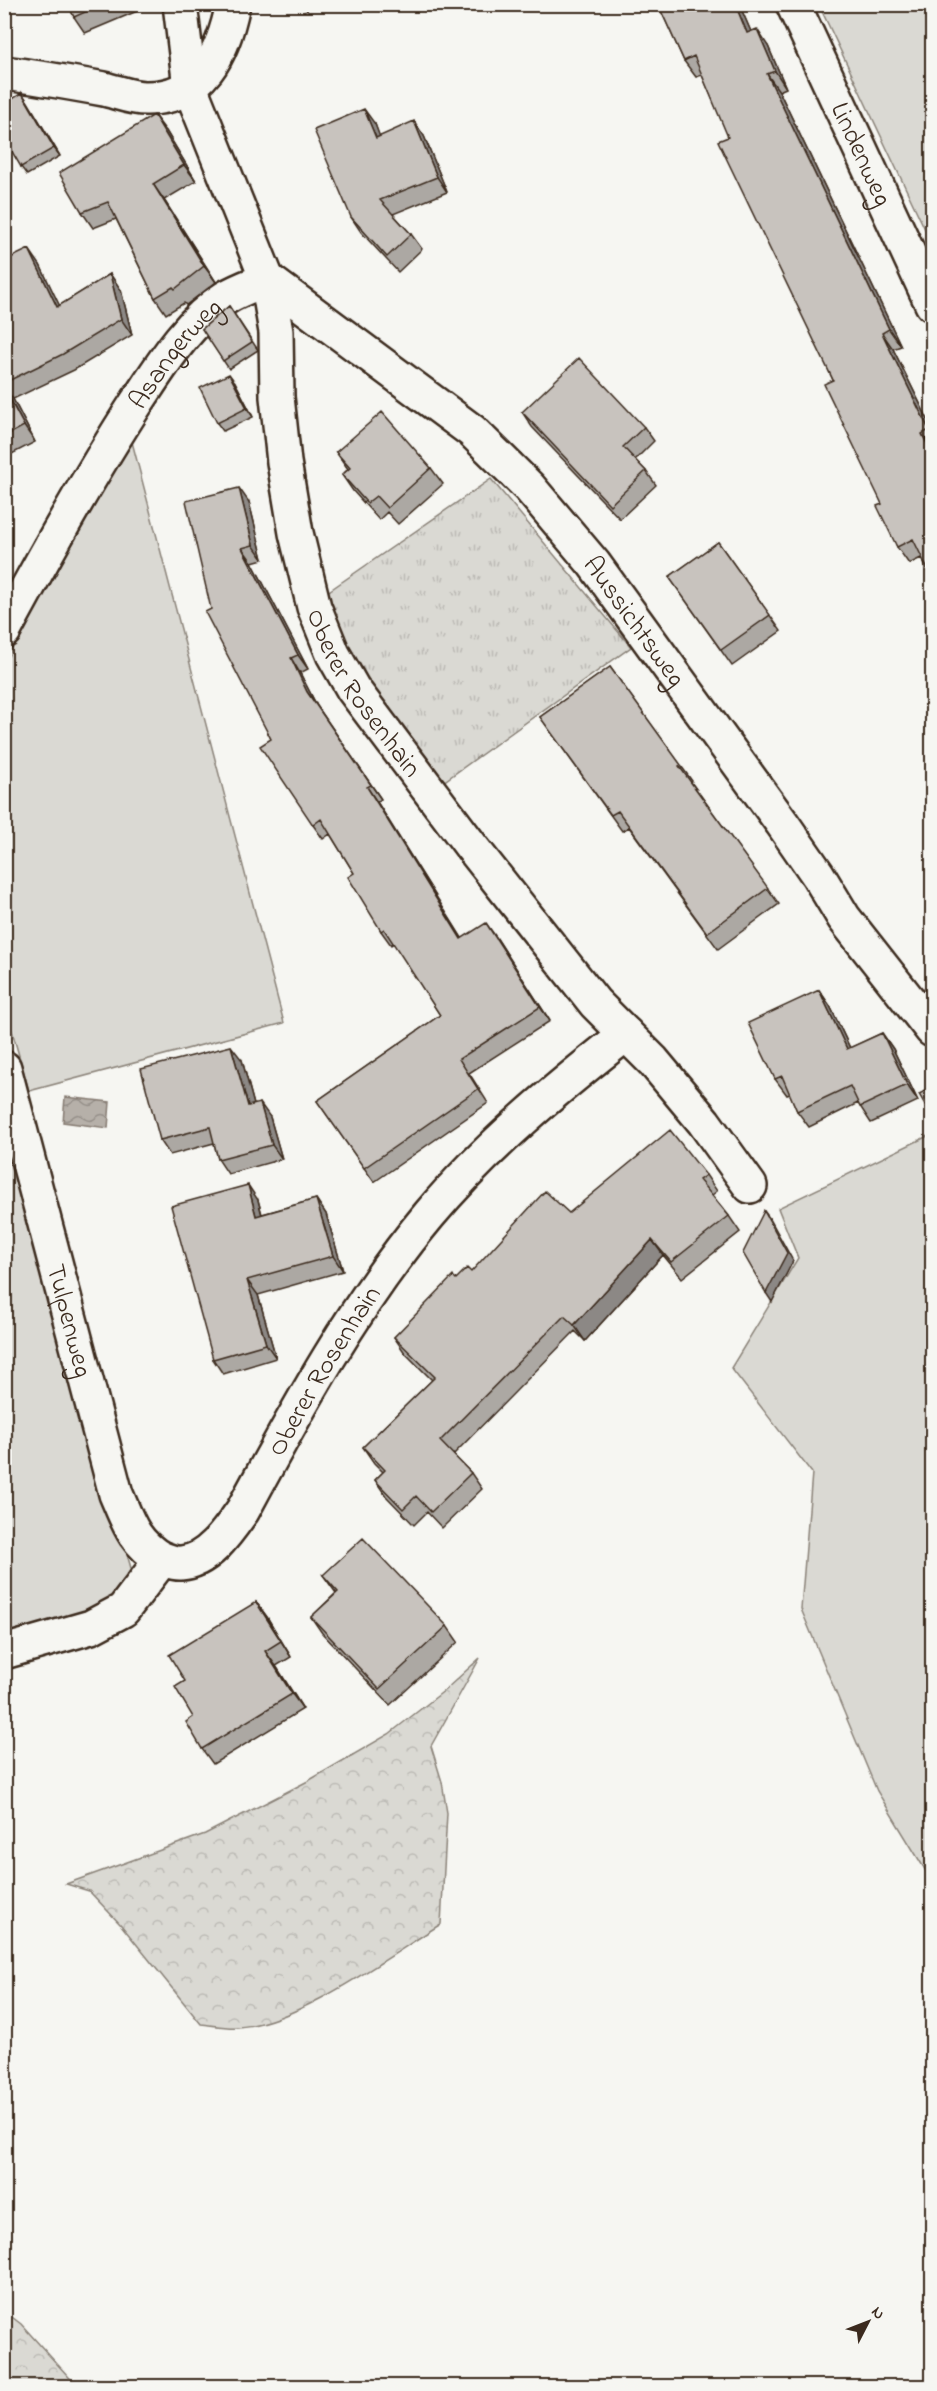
<svg xmlns="http://www.w3.org/2000/svg" width="937" height="2391" font-family="'Indie Flower',sans-serif">
	<style>
		.grass { fill: #dad9d3; stroke: #8a8278; stroke-width: 1.5 }
		.forest { fill: url(#forest-crowns); stroke: #8a8278; stroke-width: 1.5 }
		.park { fill: url(#park-tufts); stroke: #8a8278; stroke-width: 1.5 }
		.water { fill: url(#water-waves); stroke: #857a71; stroke-width: 1.5 }
		.lines { fill: none; stroke-linecap: round; stroke-linejoin: round }
		.minor-casing { stroke: #3b2a1e; stroke-width: 38 }
		.minor { stroke: #f6f6f2; stroke-width: 33 }
		.wall { fill: #aca8a3; stroke: #3b2a1e; stroke-width: 1.5 }
		.shaded-wall { fill: #8c8885; stroke: #3b2a1e; stroke-width: 1.5 }
		.building { fill: #c8c3be; stroke: #3b2a1e; stroke-width: 1.5 }
		.labels { text-anchor: middle; stroke-width: 5; stroke-linejoin: round; paint-order: stroke }
		.street-label { font-size: 27px; fill: #3b2a1e; stroke: #f6f6f2 }
	</style>
	<defs>
		<pattern id="forest-crowns" width="20" height="18" patternUnits="userSpaceOnUse" patternTransform="scale(1.5)"><rect width="20" height="18" fill="#dad9d3"/><path d="M2 6a3 3 0 1 1 6 0M12 15a3 3 0 1 1 6 0" fill="none" stroke="#bcbab5"/></pattern>
		<pattern id="park-tufts" width="24" height="20" patternUnits="userSpaceOnUse" patternTransform="scale(1.5)"><rect width="24" height="20" fill="#dad9d3"/><path d="M3 7l-1-3M5 7V3M7 7l1-3M15 17l-1-3M17 17v-4M19 17l1-3" fill="none" stroke="#bcbab5"/></pattern>
		<pattern id="water-waves" width="16" height="10" patternUnits="userSpaceOnUse" patternTransform="scale(1.5)"><rect width="16" height="10" fill="#b6b0a9"/><path d="M0 5q4-4 8 0t8 0" fill="none" stroke="#958f89"/></pattern>
	</defs>
	<rect width="100%" height="100%" fill="#f6f6f2"/>
	<filter id="ink" filterUnits="userSpaceOnUse"><feTurbulence type="fractalNoise" baseFrequency=".0167" numOctaves="2"/><feDisplacementMap in="SourceGraphic" scale="12" xChannelSelector="R" yChannelSelector="G"/><feConvolveMatrix kernelMatrix="1 2 1 2 8 2 1 2 1" color-interpolation-filters="sRGB"/></filter>
	<g filter="url(#ink)">
		<!-- grass -->
		<path class="grass" d="M819,5H932V244Z
			M131,438L284,1023L29,1091L5,1006L4,664L68,540Z
			M4,1127L131,1568L122,1586L105,1605L4,1639Z
			M932,1134V1881L877,1791L801,1609L812,1473L731,1368L798,1258L778,1208Z"/>
		<!-- forest -->
		<path class="forest" d="M480,1658L431,1746L442,1782L447,1813L441,1924C387,1957 300,2023 238,2027C226,2028 213,2025 201,2024L121,1925L89,1891L66,1884L205,1834L308,1781L389,1734L445,1690Z
			M4,2311L21,2324L77,2386H5Z"/>
		<!-- park -->
		<path class="park" d="M491,479L631,647L439,785L352,665L326,593Z"/>
		<!-- water -->
		<path class="water" d="M65,1097L110,1102L108,1128L63,1122Z"/>
		<g class="lines">
			<defs>
				<g id="minor">
					<path id="s1" d="M793,4L932,304"/>
					<path d="M4,73C38,77 71,83 104,89C117,92 132,98 145,98C203,99 223,53 233,4"/>
					<path id="s2" d="M267,279L276,332L277,397L284,462L296,533L314,607L333,654L353,689L471,846L595,1003L653,1061L704,1122L750,1186"/>
					<path id="s3" d="M267,279L472,431L529,487L594,564L782,823L818,875L844,918L932,1030"/>
					<path id="s4" d="M4,631C46,553 89,476 137,402C161,366 188,321 225,298C238,290 253,285 267,279L190,87L180,4"/>
					<path id="s5" d="M4,1068L116,1494C128,1522 134,1543 162,1559"/>
					<path id="s6" d="M4,1652L91,1627L123,1610L162,1559C167,1560 175,1564 181,1563C208,1562 229,1530 243,1510C298,1408 354,1305 429,1215C486,1147 556,1089 626,1034"/>
				</g>
			</defs>
			<!-- minor casing -->
			<use href="#minor" class="minor-casing"/>
			<!-- minor -->
			<use href="#minor" class="minor"/>
		</g>
		<!-- wall -->
		<path class="wall" d="M68,4H140L142,9L85,33L74,17Z
			M296,4H309L307,10Z
			M658,4H739L751,32L768,46L786,88L779,91L901,346L893,349L933,430V580L921,558L909,564L897,547L882,504L833,380L702,75L696,77L684,61Z
			M22,93L60,156L27,175L21,167Z
			M375,124L379,136H424L447,192L393,214L411,234L422,249L398,272L361,232L351,217Z
			M166,131L196,181L164,200L216,282L186,305L184,303L166,314L155,298L116,219L93,228L82,212Z
			M4,261L40,265L59,306L110,274L121,290L132,335L74,370L13,399L35,442L4,458Z
			M229,306L258,350L229,369L202,329Z
			M235,382L253,417L223,431L217,423Z
			M522,412L644,427L654,441L635,460L646,471L656,485L620,519L532,427Z
			M336,452L431,468L443,484L398,524L387,512L379,520L353,491L342,475L348,469Z
			M249,502L263,559L252,562L308,669L300,673L317,706L381,799L377,802L462,938L496,937L550,1021L469,1073L488,1103L374,1182L317,1101L440,1015L394,943L391,945L381,931L354,873L330,834L323,839L313,825L271,739L211,609Z
			M718,542L781,631L732,666L669,577Z
			M610,667L692,781L691,782L779,904L718,949L629,827L622,831L540,717Z
			M819,990L830,1006L850,1048L882,1033L893,1049L918,1101L871,1123L858,1103L809,1127L797,1111L790,1094L787,1095L775,1079Z
			M242,1060L254,1105L270,1117L282,1159L228,1174L218,1159L214,1143L170,1155L160,1140Z
			M706,1175L717,1191L712,1195L729,1216L740,1232L682,1278L663,1255L585,1341L575,1331L453,1455L471,1473L482,1489L442,1528L427,1512L414,1525L386,1496L375,1480L383,1472L374,1463L363,1447L432,1380L405,1353L394,1337L456,1279L471,1272L569,1213Z
			M316,1199L326,1214L343,1271L258,1295L276,1358L223,1374L213,1359L258,1200L262,1214Z
			M323,1575L447,1626L458,1642L390,1705L322,1633L311,1617L336,1593Z
			M256,1602L267,1617L291,1657L276,1666L303,1709L213,1764L202,1749L193,1717Z"/>
		<!-- shaded-wall -->
		<path class="shaded-wall" d="M303,4H309L307,10Z
			M735,4H739L759,50L747,33Z
			M757,29L768,46L786,88L775,71Z
			M767,74L779,91L901,346L889,329Z
			M22,93L28,102L60,156L54,148Z
			M364,109L375,124L386,153L376,138Z
			M154,115L166,131L196,181L184,165Z
			M414,121L424,136L447,192L437,177Z
			M153,184L164,200L216,282L204,266Z
			M29,249L40,265L68,323L57,307Z
			M110,274L121,290L132,335L121,319Z
			M882,333L893,349L933,430V435L929,430Z
			M229,374L235,382L253,417L247,408Z
			M4,387L13,399L35,442L24,426Z
			M922,434L933,449V456Z
			M239,488L249,502L263,559L253,545Z
			M242,548L252,562L308,669L298,655Z
			M291,658L300,673L317,706L381,799L307,692Z
			M367,787L377,802L471,953L461,939Z
			M486,923L496,937L550,1021L540,1007Z
			M819,990L830,1006L858,1065L847,1049Z
			M882,1033L893,1049L918,1101L907,1085Z
			M231,1046L242,1060L258,1120L248,1106Z
			M260,1103L270,1117L282,1159L272,1145Z
			M248,1185L258,1200L266,1231L256,1216Z
			M316,1199L326,1214L343,1271L333,1256Z
			M764,1211L770,1219L793,1261L772,1302L766,1293Z
			M652,1240L663,1255L585,1341L574,1325Z
			M247,1280L258,1295L276,1358L266,1344Z
			M256,1602L267,1617L291,1657L281,1641Z
			M265,1651L276,1666L303,1709L292,1694Z"/>
		<!-- building -->
		<path class="building" d="M68,4H103L74,17Z
			M658,4H735L747,33L757,29L775,71L767,74L889,329L882,333L929,430L922,434L933,456V580L913,539L897,547L877,506L882,504L824,384L833,380L718,141L728,137L694,56L684,61Z
			M22,93L54,148L21,167L4,138V104Z
			M364,109L376,138L414,121L437,177L380,200L411,234L387,257L351,217L314,130Z
			M154,115L184,165L153,184L204,266L175,289L173,287L155,298L108,202L82,212L59,173Z
			M29,249L57,307L110,274L121,319L63,354L4,383V261Z
			M229,306L252,342L223,361L202,329Z
			M579,358L644,427L623,447L646,471L610,505L522,412Z
			M229,374L247,408L217,423L200,388Z
			M4,389L24,426L4,437Z
			M382,412L431,468L387,508L376,496L367,503L342,475L350,468L336,452Z
			M239,488L253,545L242,548L298,655L291,658L307,692L371,785L367,787L461,939L486,923L540,1007L459,1059L478,1089L364,1168L317,1101L440,1015L384,929L381,931L348,877L354,873L321,819L313,825L260,746L271,739L205,612L211,609L186,501Z
			M718,542L770,615L721,650L669,577Z
			M610,667L681,765L679,766L768,888L707,933L618,811L611,815L540,717Z
			M819,990L847,1049L882,1033L907,1085L860,1107L850,1086L797,1111L782,1076L775,1079L748,1023Z
			M231,1046L248,1106L260,1103L272,1145L218,1159L210,1127L160,1140L141,1069Z
			M933,1087V1119L919,1094Z
			M670,1130L706,1175L699,1180L729,1216L671,1262L652,1240L574,1325L564,1316L440,1441L471,1473L431,1512L416,1496L403,1509L375,1480L385,1470L363,1447L435,1377L394,1337L453,1276L456,1279L467,1268L471,1272L545,1191L569,1213Z
			M248,1185L256,1216L316,1199L333,1256L247,1280L266,1344L213,1359L171,1206Z
			M764,1211L787,1253L766,1293L743,1253Z
			M363,1538L447,1626L379,1689L311,1617L338,1592L323,1575Z
			M256,1602L281,1641L265,1651L292,1694L202,1749L186,1722L193,1717L175,1687L185,1681L169,1655Z"/>
	</g>
	<g class="labels">
		<!-- street labels -->
		<g class="street-label">
			<text dy="9" stroke="none"><textPath href="#s1" startOffset="165">Lindenweg</textPath></text>
			<text dy="9" stroke="none"><textPath href="#s4" startOffset="327">Asangerweg</textPath></text>
			<text dy="9" stroke="none"><textPath href="#s3" startOffset="506">Aussichtsweg</textPath></text>
			<text dy="9" stroke="none"><textPath href="#s2" startOffset="432">Oberer Rosenhain</textPath></text>
			<text dy="9" stroke="none"><textPath href="#s5" startOffset="261">Tulpenweg</textPath></text>
			<text dy="9" stroke="none"><textPath href="#s6" startOffset="456">Oberer Rosenhain</textPath></text>
		</g>
	</g>
	<!-- margin -->
	<rect width="937" height="2391" fill="none" stroke="#f6f6f2" stroke-width="24"/>
	<rect x="12" y="12" width="913" height="2367" fill="none" stroke="#3b2a1e" stroke-width="2" filter="url(#ink)"/>
	<!-- north arrow -->
	<g transform="translate(868 2322) rotate(48)" stroke="#f6f6f2" stroke-width="4.5" paint-order="stroke">
	<path d="M0-4.5L10 22L0 15L-10 22Z" fill="#3b2a1e"/>
	<text y="-9" font-size="16" font-weight="bold" text-anchor="middle" fill="#3b2a1e">N</text>
	</g>
</svg>
